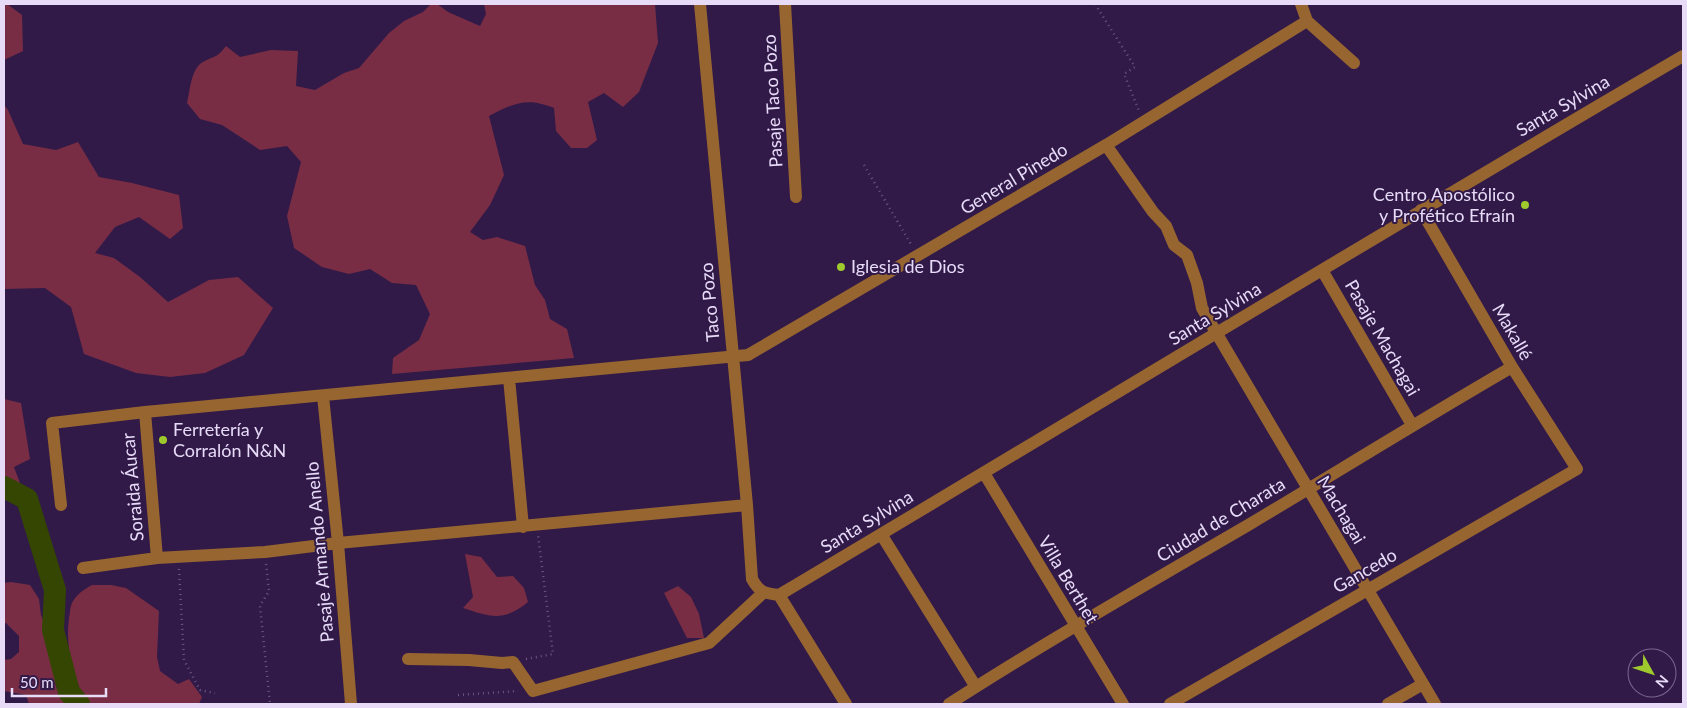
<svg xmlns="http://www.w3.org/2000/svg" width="1687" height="708" font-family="Lato,sans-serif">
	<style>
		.green { fill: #782d44 }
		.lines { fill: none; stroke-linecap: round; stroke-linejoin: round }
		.river { stroke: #344601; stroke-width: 22 }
		.path { stroke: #6a5780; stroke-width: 2.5; stroke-dasharray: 1 4; stroke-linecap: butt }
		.minor { stroke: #976530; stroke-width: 12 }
		.poi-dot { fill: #9fca2d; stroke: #311a48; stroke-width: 2 }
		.labels { text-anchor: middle; stroke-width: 4; stroke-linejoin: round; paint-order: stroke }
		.street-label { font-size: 18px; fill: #e7dbf8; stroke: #311a48 }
		.poi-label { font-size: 18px; fill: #e7dbf8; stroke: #311a48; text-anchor: start }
	</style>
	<rect width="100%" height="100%" fill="#311a48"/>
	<!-- green -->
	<path class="green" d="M4,4H7L22,15L23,51L4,60Z
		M431,4H437L448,12L480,26L486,14L484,4H655L658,43L639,92L623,107L604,93L588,102L597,140L587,148H571L556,131L554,108C527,97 514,103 489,116L504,175L490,205L470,232L483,240L497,237L525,246L535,285L545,300L550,319L567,329L574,358L392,374L393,358L419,340L430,314L416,285L392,283L370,269L349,274L322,267L294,248L287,216L301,162L287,146L260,150L222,125L200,119L187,103C190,91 191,68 203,62C216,55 217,58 226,46L240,57L271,50L298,51L296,86L315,90L344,73L359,68L389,33L404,21L423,12Z
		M4,105L8,110L23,144L56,150L78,142L99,177L132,183L179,195L183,228L170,239L139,217L115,227L95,253L114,258L140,277L168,302L209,280L238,277L273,308L244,355L205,373L170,377L136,373L84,354L71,307L45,288L4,289Z
		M4,399L21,403L30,459L14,467L21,486L12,484L4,480Z
		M465,554L481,557L497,577L513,576L524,588L528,602C504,622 490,617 463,608L473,597Z
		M11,582L30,585L39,599L41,615L49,635L56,687L68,704H29L26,695L4,691V660L11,659L19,652V636L6,623H4V583Z
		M92,585H111L126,588L159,611L157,657L160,671L178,684L189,679L202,697L199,704H86C74,676 65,649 69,618C70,613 70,607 72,603C77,594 83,590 92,585Z
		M678,586L691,597L699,614L704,638H687L664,593Z"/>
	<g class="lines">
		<!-- river -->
		<path class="river" d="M4,487L27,499L55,590L53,630L69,692L79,704"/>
		<!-- path -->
		<path class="path" d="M1095,4L1135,67L1124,74L1139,111
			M864,165L912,246
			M266,564L269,591L260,606L270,704
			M179,569L184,660L200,690L215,693
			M526,659L553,654L538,535
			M458,695L518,691"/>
		<!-- minor -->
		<path class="minor" d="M700,4L747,505L752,579C760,593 764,593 779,595C1080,416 1380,233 1683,56
			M785,4L796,197
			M1301,4L1307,21L1354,63
			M1106,145L1153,212L1166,226L1174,245L1187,255L1197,283L1202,308L1217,334L1435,704
			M1322,270L1412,425
			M509,378L523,527
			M323,396L338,543L351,704
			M145,412L157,558
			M984,473L1123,704
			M61,505L52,423L145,412L748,355L1106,145L1307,21
			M881,534L976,687
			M83,568L157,558L265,552L338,543L747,505
			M779,595L846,704
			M408,659L469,660L502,663L513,662L533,691L709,643L763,593
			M949,704C1047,641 1149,583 1250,524C1337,472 1424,418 1512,367
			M1170,704L1577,469L1512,367L1421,210
			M1388,704L1423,684"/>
	</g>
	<!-- markers -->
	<g class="poi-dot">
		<circle cx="1525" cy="205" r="5"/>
		<circle cx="841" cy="267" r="5"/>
		<circle cx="163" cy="440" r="5"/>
	</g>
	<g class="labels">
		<!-- street labels -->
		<g class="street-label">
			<text transform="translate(773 101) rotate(-93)" y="6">Pasaje Taco Pozo</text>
			<text transform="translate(1563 106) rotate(-30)" y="6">Santa Sylvina</text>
			<text transform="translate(1014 179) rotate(-31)" y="6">General Pinedo</text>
			<text transform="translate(710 302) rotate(-95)" y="6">Taco Pozo</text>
			<text transform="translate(1215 314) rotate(-31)" y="6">Santa Sylvina</text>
			<text transform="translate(1512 332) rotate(60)" y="6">Makallé</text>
			<text transform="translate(1382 338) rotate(60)" y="6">Pasaje Machagai</text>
			<text transform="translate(133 487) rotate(-95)" y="6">Soraida Áucar</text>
			<text transform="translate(1341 510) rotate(59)" y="6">Machagai</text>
			<text transform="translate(1221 520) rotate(-31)" y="6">Ciudad de Charata</text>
			<text transform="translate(867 522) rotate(-31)" y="6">Santa Sylvina</text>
			<text transform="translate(320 552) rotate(-95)" y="6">Pasaje Armando Anello</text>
			<text transform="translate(1365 571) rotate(-30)" y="6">Gancedo</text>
			<text transform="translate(1068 580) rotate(59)" y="6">Villa Berthet</text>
		</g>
		<!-- poi labels -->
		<g class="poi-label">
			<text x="1515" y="201" text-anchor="end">Centro Apostólico<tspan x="1515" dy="21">y Profético Efraín</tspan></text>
			<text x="851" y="273">Iglesia de Dios</text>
			<text x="173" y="436">Ferretería y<tspan x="173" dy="21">Corralón N&amp;N</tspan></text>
		</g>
	</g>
	<!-- border -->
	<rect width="1687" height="708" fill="none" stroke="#e7dbf8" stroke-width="10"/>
	<!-- north arrow -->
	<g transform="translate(1652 673) rotate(130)"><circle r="24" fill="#311a48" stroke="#7a678e"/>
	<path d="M0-4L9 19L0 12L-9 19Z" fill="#9fca2d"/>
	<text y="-8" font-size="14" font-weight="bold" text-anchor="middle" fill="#e7dbf8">N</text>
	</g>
	<!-- scale -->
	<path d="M12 688v8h94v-8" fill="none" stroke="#e7dbf8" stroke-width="2.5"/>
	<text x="20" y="688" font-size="15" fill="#e7dbf8" stroke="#311a48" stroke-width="4" paint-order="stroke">50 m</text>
</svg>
